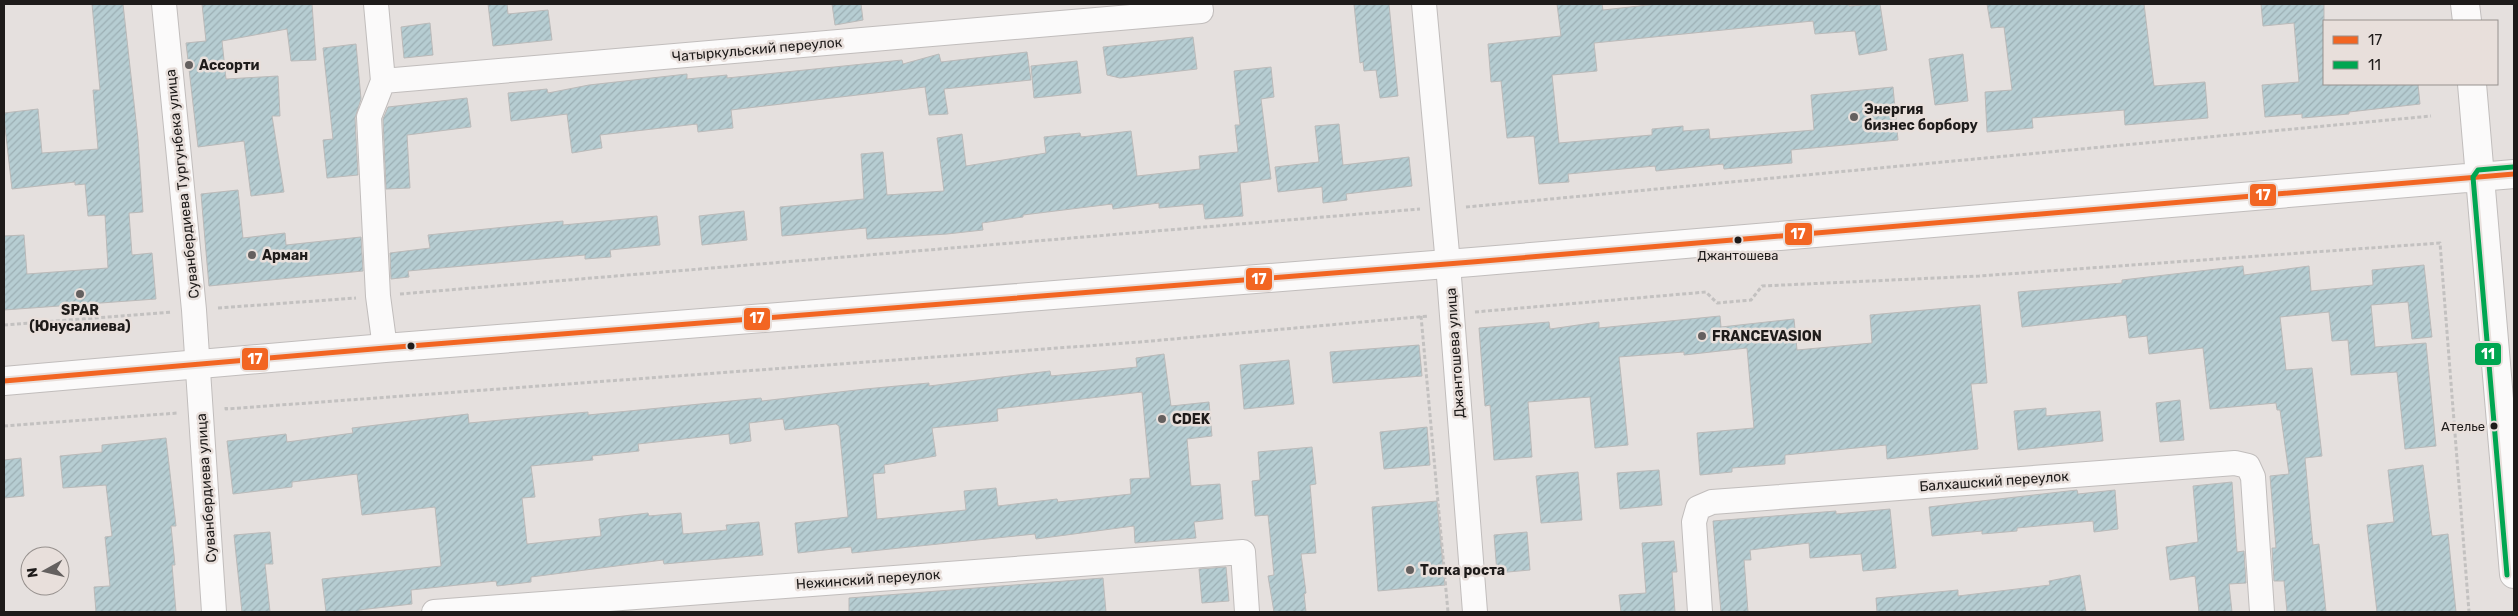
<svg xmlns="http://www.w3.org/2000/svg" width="2518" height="616" font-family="Rubik,sans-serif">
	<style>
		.building { fill: url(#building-hatch); stroke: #bbbab9; fill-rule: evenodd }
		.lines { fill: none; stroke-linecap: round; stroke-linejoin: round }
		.street-casing { stroke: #c1bdbc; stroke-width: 26 }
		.primary-casing { stroke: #c1bdbc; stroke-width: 30 }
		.path { stroke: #c3c1c0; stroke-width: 3; stroke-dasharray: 4 2.5; stroke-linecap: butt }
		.street { stroke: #fbfafa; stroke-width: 24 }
		.primary { stroke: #fbfafa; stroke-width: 28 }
		.bus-1-casing { stroke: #e8dfdb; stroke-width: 9 }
		.bus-2-casing { stroke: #e8dfdb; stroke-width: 9 }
		.bus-1 { stroke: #f26522; stroke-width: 5 }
		.bus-2 { stroke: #00a651; stroke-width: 5 }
		.poi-dot { fill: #64605f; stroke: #e8dfdb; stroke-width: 2 }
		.bus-dot { fill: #1e1b1a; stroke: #e8dfdb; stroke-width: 2 }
		.labels { text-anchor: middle; stroke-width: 5; stroke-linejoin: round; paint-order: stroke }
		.bus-label { font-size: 13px; fill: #1e1b1a; stroke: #e8dfdb }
		.street-label { font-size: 14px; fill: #1e1b1a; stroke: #e8dfdb }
		.poi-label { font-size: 14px; font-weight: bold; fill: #1e1b1a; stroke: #e8dfdb; text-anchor: start }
		.line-badge { stroke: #e8dfdb; stroke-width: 2 }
		.badge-label { font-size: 14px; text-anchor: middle; font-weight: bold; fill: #fff }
	</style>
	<defs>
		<pattern id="building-hatch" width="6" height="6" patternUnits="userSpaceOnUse" patternTransform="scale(1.25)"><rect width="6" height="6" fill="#b6cdd2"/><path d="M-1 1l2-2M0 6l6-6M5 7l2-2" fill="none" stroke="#9cafb4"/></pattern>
	</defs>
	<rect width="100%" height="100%" fill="#e5e0de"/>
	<!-- building -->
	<path class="building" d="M92,4H123L138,139L143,212L129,213L132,255L152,253L156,299L4,310V236L24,235L27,274L108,268L105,215L88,216L85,184L75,185V182L12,189L4,118V113L38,109L42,153L98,149L93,90H100Z
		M202,4H312L316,60L291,61L287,29L222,41L226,79L278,76L280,116H272L284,192L251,196L244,141L198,147L186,43L206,41Z
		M488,4H507L508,14L548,10L552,40L493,46Z
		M832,4H861L863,20L835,25Z
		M1354,4H1389L1398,96L1380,98L1376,70L1364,71L1363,62L1360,63Z
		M1557,4H1602L1603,10L1657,4H1849V6L1880,4L1887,50L1859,55L1855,31L1815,34L1813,21L1594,43L1597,71L1552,75L1559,143L1652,135V129L1683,126V131L1709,129L1710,139L1814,130L1811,95L1893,87L1898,140L1791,150L1792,163L1724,169L1723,164L1656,171L1655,166L1568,174L1569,182L1539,184L1534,136L1507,138L1501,81L1491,82L1488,44L1561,36Z
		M1987,4H2144L2154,86L2205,82L2208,118L2125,125L2124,110L2032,118L2033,128L1987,132L1985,92L2012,90L2004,27L1991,28Z
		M2261,4H2324V84H2418L2420,104L2349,112V114L2302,118V114L2265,117L2262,85L2299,82L2294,23L2263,26Z
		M430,23L433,55L404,58L401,27Z
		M1193,37L1197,69L1120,78L1107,75L1103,47Z
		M356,44L361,99L355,118L358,175L327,178L323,140L333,139L323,48Z
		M1027,52L1031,80L944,89L948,114L929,115L925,87L731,110L733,128L698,132L697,124L600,135L602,148L572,153L567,114L511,121L508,93L547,89L548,93L589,85L687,74V79L727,75V78L902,60L903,64L939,54L941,62Z
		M1963,54L1968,101L1935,105L1929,59Z
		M1077,61L1081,93L1034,98L1031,66Z
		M1271,67L1274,97L1261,99L1271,179L1240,183L1243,216L1205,219L1203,204L1159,208V203L1113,209L1112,204L1023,215V217L982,223L983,230L947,234L867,239L866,228L782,236L780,207L864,199L861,154L883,152L887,195L944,191L937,138L962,134L966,166L1046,153L1044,137L1080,133L1081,137L1131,131L1137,176L1200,169L1199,156L1238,152L1235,125H1240L1234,71Z
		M467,98L471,127L407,135L410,188L386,189L383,119L388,107Z
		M1339,124L1343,165L1409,157L1412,186L1346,194L1347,200L1323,203L1322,187L1278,192L1275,167L1319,162L1315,126Z
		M238,190L243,238L285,233L286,245L361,237L363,271L209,286L201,194Z
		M744,211L747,240L702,245L699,216Z
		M657,216L660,245L610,250L611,257L585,259V255L408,271L409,277L391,279L390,253L430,248L428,235L563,221V225Z
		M2424,265L2432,337L2412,339L2408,302L2371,305L2375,347L2426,343L2436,446L2405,449L2397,372L2351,375L2348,340L2332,341L2329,312L2280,317L2286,370L2312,368L2322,456L2305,458L2313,545L2319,544L2326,612H2287L2284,581H2274L2272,548H2276L2270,476L2289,474L2280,410H2277L2276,403L2210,409L2203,348L2149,354L2147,336L2129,338L2126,315L2022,327L2018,292L2122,283V280L2243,266L2244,275L2309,266L2311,291L2373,285L2372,270Z
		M1980,305L1987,383L1971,384L1978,449L1887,459L1886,445L1785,455V464L1732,468V472L1700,475L1697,433L1754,428L1747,348L1684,355V352L1619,357L1628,445L1595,448L1590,397L1528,402L1532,457L1494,460L1490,405L1485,406L1479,328L1549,322L1550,329L1599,322V328L1720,316L1721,327L1794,319L1797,350L1872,343L1870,315Z
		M1419,345L1422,376L1333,383L1330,352Z
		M1164,354L1171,406L1209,402L1212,436L1187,439L1191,486L1220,484L1223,519L1194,522L1196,538L1135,543L1134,526L1036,539L1035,534L852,553L851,547L798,553L795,523L848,517L839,426L836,424L785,430L783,419L749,423L751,441L730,444L729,434L638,444L639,451L592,456L593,460L531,466L535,497L522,498L527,544L601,536L599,519L648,513L649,516L681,513L683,534L727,530L726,525L759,522L763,555L664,564L663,560L531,577V582L497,586L496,581L411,590L412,604L359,610V612H326L322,579L441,566L435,507L362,515L357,474L292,482V487L233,494L227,441L286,434L287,442L353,433L352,428L468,414L469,423L588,412V415L761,398L762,401L865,389L929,383V386L1050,371L1051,376L1137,367L1136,358ZM1142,392L1150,478L1130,479L1131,494L1058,502L1057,499L998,506L996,488L964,491L966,510L877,519L873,474L885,473L884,465L936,456L932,428L998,421L997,409Z
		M1289,360L1294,404L1244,409L1240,365Z
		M2180,400L2184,440L2160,442L2156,403Z
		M2046,408V416L2100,411L2103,441L2018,450L2014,411Z
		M1427,427L1430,465L1384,469L1380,432Z
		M166,438L176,526H171L175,565H172L176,612H96L94,587L110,586L105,537L112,536L106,485L63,488L60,456L102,452V445Z
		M1312,447L1316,484L1310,485L1316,553L1301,554L1306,593L1304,594L1306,612H1274L1268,576L1274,575L1268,515L1255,516L1252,481L1260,480L1258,452Z
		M21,458L24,496L4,498V460Z
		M2423,465L2432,536L2448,534L2456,612H2377L2367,525L2394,522L2388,470Z
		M1659,470L1662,505L1620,509L1617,473Z
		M1578,472L1582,520L1541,523L1536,476Z
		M2232,482L2237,552L2244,551L2246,583L2229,584L2232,612H2199L2195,576L2170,580L2166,547L2198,542L2193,486Z
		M2077,490L2078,494L2115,490L2118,529L2094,532L2093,521L2017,528V531L1982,534V531L1932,536L1929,507Z
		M1437,501L1445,585L1378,591L1372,507Z
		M1890,509L1896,568L1863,571L1861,554L1810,558L1809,543L1750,550L1751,560H1744L1748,612H1721L1713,521L1836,511V514Z
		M270,532L273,564H265L270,612H242L234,535Z
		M1527,532L1530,570L1497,573L1494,535Z
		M1674,541L1677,572H1672L1675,612H1621L1619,595L1646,593L1642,543Z
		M1226,567L1229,601L1202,603L1199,569Z
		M2080,575L2086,612H1877L1876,598L1958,590V596L2050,585L2049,581Z
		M1103,578L1106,612H849V598Z"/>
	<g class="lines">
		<defs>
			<path id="street" d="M164,4L194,310L214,612
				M376,4L383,81L1201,11L1200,4
				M1424,4L1448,264L1475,612
				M383,81L369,117L378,296L385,348
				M434,612L1243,552L1247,612
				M1700,612L1694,522L1698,508L1712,502L2235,463L2248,466L2253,477L2262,612"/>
			<path id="primary" d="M2465,4L2467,21
				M2472,84L2514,574
				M4,381L385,348L1472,262L2514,174"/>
		</defs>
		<!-- street casing -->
		<use href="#street" class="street-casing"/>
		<!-- primary casing -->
		<use href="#primary" class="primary-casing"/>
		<!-- path -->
		<path class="path" d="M2513,109H2514
			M1466,207L2431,116
			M400,294L1420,209
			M218,308L356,298
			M1475,312L1706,292L1717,303L1751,300L1762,286L1979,276L2440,243L2469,612
			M1421,316L1448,612
			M4,325L172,312
			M226,407V409L1140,342L1429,316
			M4,426L178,413"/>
		<!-- street -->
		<use href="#street" class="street"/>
		<!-- primary -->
		<use href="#primary" class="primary"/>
		<defs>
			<path id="bus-1" d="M4,381L385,348L1472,262L2514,174"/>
			<path id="bus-2" d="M2507,575L2473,177L2478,170L2513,167"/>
		</defs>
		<!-- bus-1 casing -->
		<use href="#bus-1" class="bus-1-casing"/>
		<!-- bus-2 casing -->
		<use href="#bus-2" class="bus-2-casing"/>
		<!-- bus-1 -->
		<use href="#bus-1" class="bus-1"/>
		<!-- bus-2 -->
		<use href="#bus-2" class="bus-2"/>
	</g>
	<!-- markers -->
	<g class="poi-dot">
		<circle cx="189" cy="65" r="5"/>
		<circle cx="1854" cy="117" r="5"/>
		<circle cx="252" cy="255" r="5"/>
		<circle cx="80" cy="294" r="5"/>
		<circle cx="1702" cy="336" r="5"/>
		<circle cx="1162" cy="419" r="5"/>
		<circle cx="1410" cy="570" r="5"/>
	</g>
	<g class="bus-dot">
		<circle cx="1738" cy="240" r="4.5"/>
		<circle cx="411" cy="346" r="4.5"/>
		<circle cx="2494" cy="426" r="4.5"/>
	</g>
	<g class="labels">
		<!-- bus labels -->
		<g class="bus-label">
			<text x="1738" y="260">Джантошева</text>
			<text x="2485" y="431" text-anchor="end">Ателье</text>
		</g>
		<!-- street labels -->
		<g class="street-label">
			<text transform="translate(757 49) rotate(-5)" y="5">Чатыркульский переулок</text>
			<text transform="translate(182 184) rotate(-96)" y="5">Суванбердиева Тургунбека улица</text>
			<text transform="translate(1455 353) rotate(-94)" y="5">Джантошева улица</text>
			<text transform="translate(1994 481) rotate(-4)" y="5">Балхашский переулок</text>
			<text transform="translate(206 488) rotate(-94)" y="5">Суванбердиева улица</text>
			<text transform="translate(868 579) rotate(-4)" y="5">Нежинский переулок</text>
		</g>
		<!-- poi labels -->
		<g class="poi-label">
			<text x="199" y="70">Ассорти</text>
			<text x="1864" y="114">Энергия<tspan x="1864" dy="16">бизнес борбору</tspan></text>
			<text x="262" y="260">Арман</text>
			<text x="80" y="315" text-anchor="middle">SPAR<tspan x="80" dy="16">(Юнусалиева)</tspan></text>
			<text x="1712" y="341">FRANCEVASION</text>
			<text x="1172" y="424">CDEK</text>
			<text x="1420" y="575">Тогка роста</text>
		</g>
	</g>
	<g class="line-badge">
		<rect x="2249" y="183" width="28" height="24" rx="5" fill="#f26522"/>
		<rect x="1784" y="222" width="29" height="24" rx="5" fill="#f26522"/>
		<rect x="1245" y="267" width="28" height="24" rx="5" fill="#f26522"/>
		<rect x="743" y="307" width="28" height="24" rx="5" fill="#f26522"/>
		<rect x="2474" y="342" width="28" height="24" rx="5" fill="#00a651"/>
		<rect x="241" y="347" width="28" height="24" rx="5" fill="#f26522"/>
	</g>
	<g class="badge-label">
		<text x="2263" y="200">17</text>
		<text x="1798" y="239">17</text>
		<text x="1259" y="284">17</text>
		<text x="757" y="323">17</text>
		<text x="2488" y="359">11</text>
		<text x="255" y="364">17</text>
	</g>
	<!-- border -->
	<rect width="2518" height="616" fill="none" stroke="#1e1b1a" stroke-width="10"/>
	<!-- legend -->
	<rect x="2323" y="20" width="175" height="65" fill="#e8dfdb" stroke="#97918e"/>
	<rect x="2333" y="36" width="25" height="8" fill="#f26522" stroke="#97918e"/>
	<text x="2368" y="45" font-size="15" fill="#1e1b1a">17</text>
	<rect x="2333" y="61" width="25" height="8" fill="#00a651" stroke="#97918e"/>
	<text x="2368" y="70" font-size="15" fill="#1e1b1a">11</text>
	<!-- north arrow -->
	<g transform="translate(45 571) rotate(262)"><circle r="24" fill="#e8dfdb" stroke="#97918e"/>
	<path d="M0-4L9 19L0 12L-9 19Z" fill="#64605f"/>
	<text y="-8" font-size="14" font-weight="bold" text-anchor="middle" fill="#1e1b1a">N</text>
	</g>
</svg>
